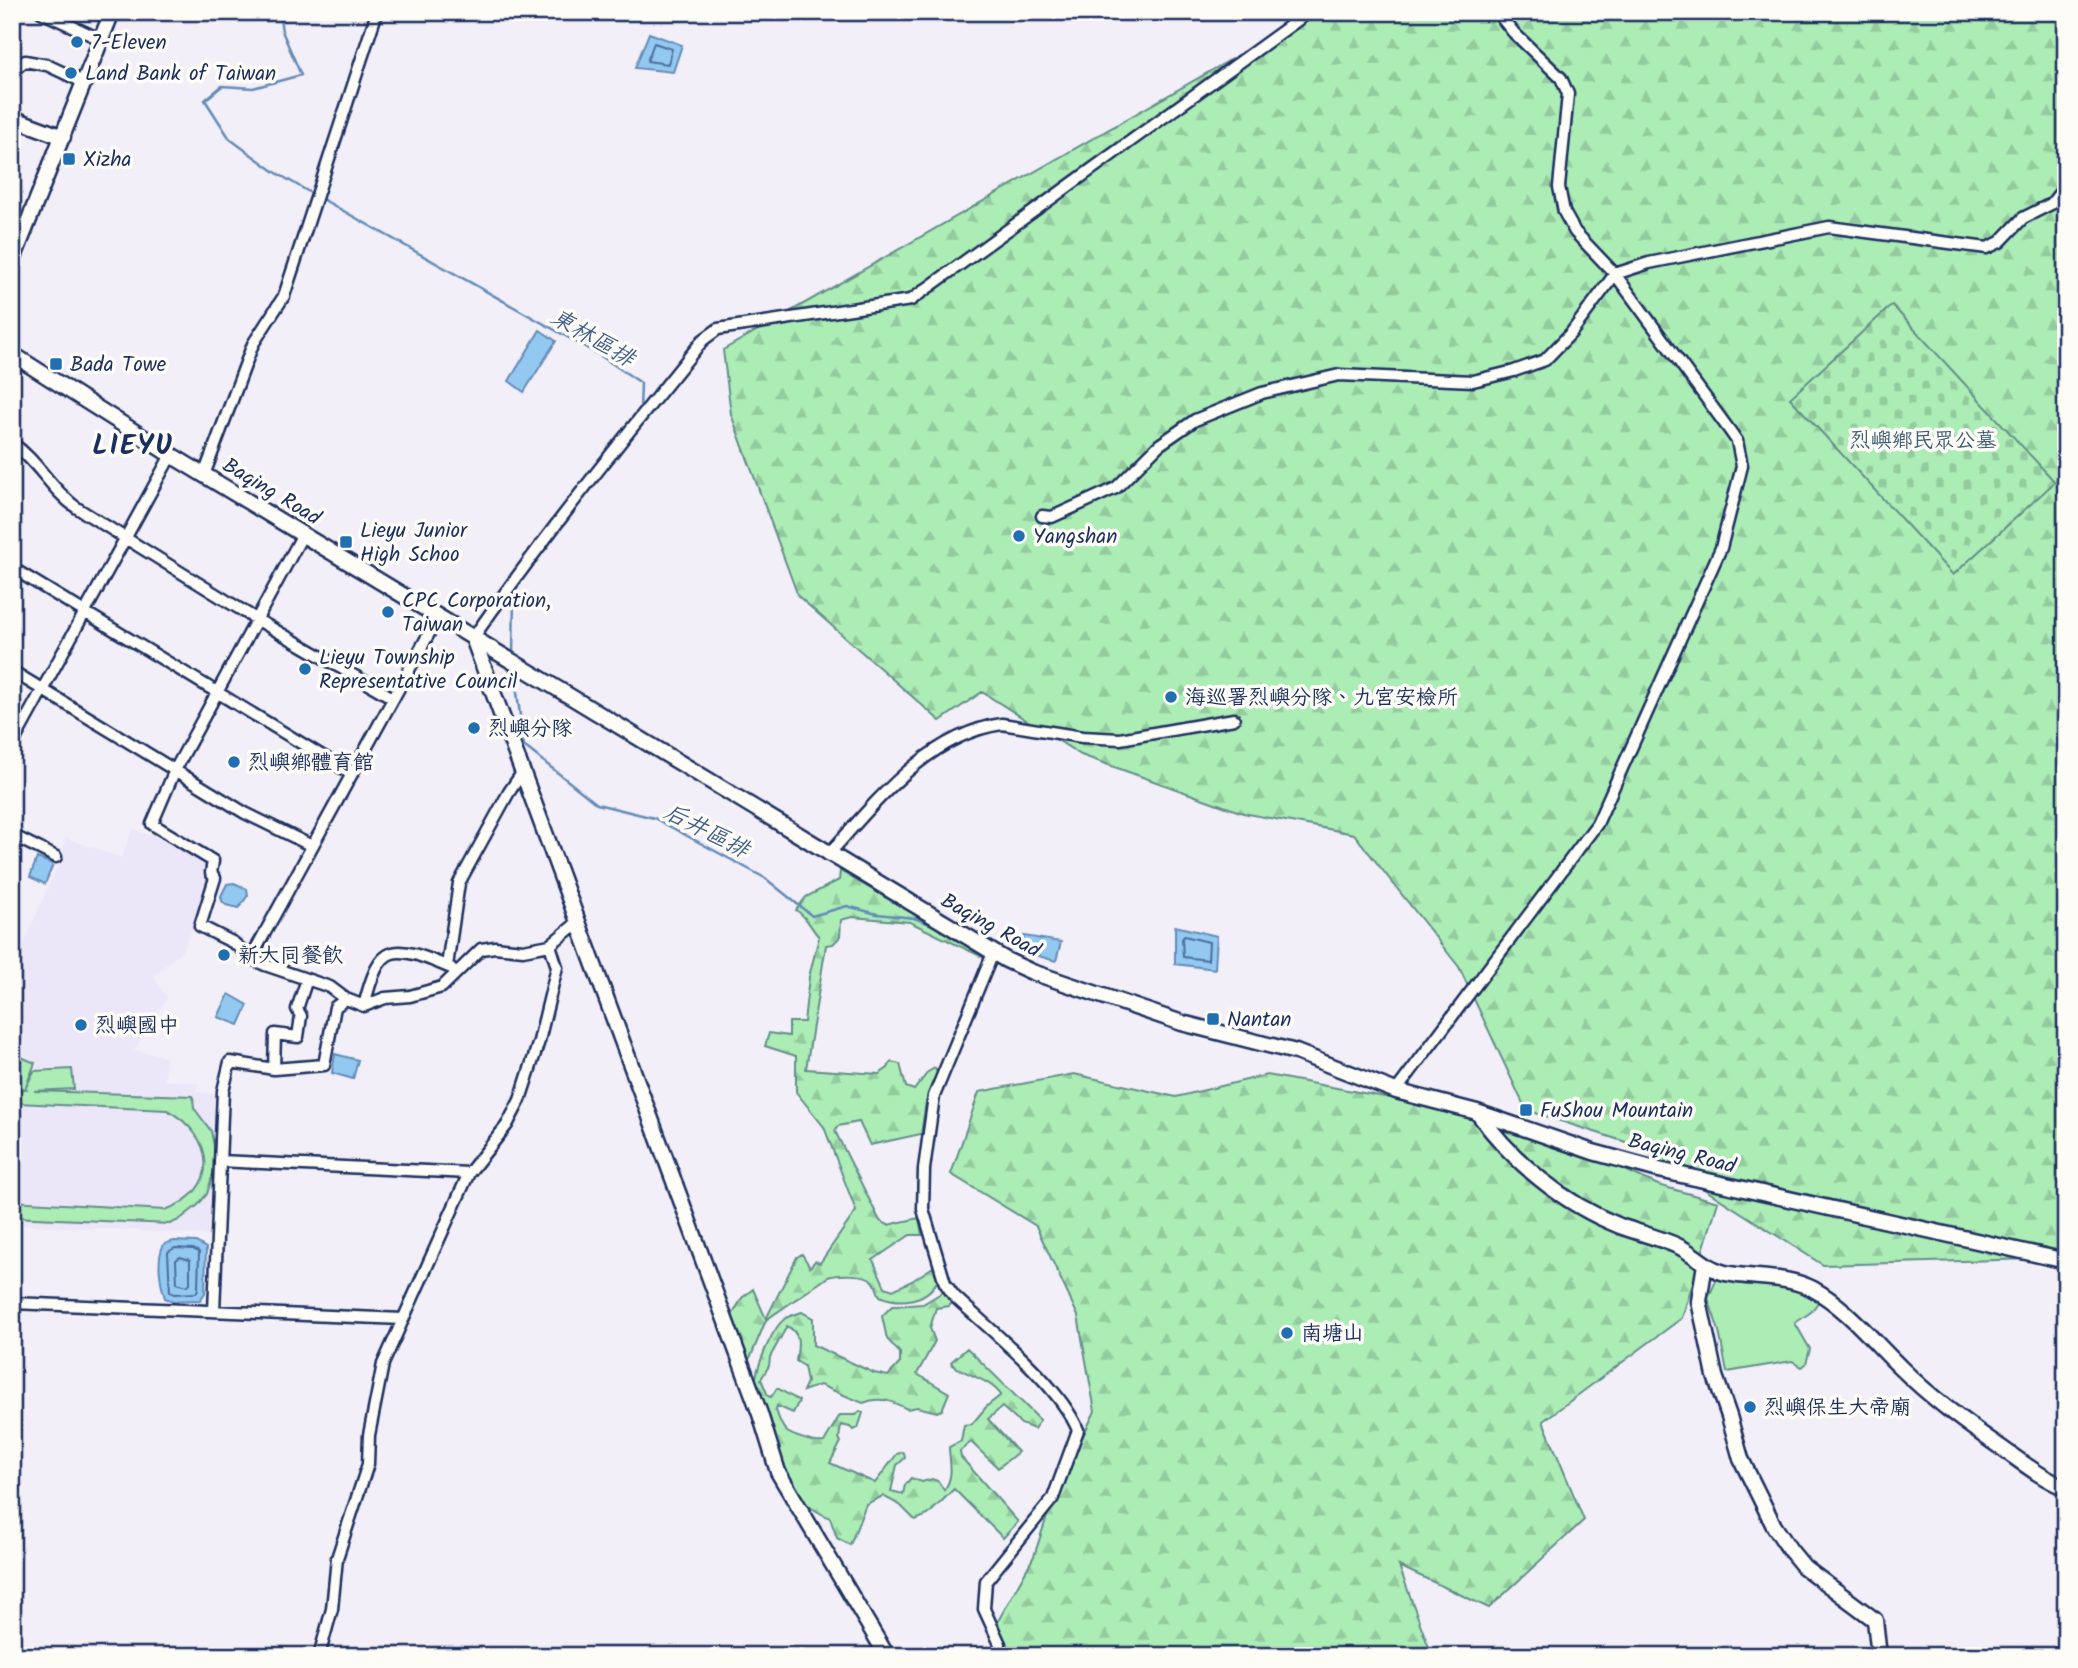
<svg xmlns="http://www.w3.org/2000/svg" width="2078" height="1668" font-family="Kalam,'LXGW WenKai TC',sans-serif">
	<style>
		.built { fill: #ebe6f8 }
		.green { fill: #acecb5; stroke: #648e8a; stroke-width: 2 }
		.forest { fill: url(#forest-firs); stroke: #648e8a; stroke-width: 2 }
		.cemetery { fill: url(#cemetery-stones); stroke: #648e8a; stroke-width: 2 }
		.water { fill: #93c9f1; stroke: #638bb6; stroke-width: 2 }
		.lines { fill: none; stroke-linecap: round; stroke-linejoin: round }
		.shore { stroke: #4b6d99; stroke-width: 2 }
		.stream { stroke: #638bb6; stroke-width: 2.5 }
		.street-casing { stroke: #1b2f5e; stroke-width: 15 }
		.secondary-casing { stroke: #1b2f5e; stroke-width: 19 }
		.street { stroke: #fdfcf7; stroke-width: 10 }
		.secondary { stroke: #fdfcf7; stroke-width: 14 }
		.poi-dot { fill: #1f6fb2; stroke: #fdfcf7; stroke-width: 2.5 }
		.labels { text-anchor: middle; stroke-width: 7; stroke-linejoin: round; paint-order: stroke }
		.poi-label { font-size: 21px; fill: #1b2f5e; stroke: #fdfcf7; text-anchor: start }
		.park-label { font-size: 21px; fill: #3f5e74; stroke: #fdfcf7 }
		.street-label { font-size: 21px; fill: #1b2f5e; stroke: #fdfcf7 }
		.water-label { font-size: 23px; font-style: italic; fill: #3f5d8a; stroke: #fdfcf7 }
		.district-label { font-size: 28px; font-weight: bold; letter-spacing: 2px; fill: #1b2f5e; stroke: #fdfcf7 }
	</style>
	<defs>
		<pattern id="forest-firs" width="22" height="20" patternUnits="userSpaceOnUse" patternTransform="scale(1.75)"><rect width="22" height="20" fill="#acecb5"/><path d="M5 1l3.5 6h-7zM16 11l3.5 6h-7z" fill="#93cb9e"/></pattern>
		<pattern id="cemetery-stones" width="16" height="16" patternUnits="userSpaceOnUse" patternTransform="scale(1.75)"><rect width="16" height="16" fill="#acecb5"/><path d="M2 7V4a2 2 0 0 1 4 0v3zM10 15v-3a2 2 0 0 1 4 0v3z" fill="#93cb9e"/></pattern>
	</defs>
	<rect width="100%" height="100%" fill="#f2eff8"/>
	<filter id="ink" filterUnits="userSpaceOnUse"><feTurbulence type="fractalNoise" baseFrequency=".0143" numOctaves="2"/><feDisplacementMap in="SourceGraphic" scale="14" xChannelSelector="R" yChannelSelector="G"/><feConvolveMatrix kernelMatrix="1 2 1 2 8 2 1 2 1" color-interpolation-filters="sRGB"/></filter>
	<g filter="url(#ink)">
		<!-- built -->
		<path class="built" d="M133,829L150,836L154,832L206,864L204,869L211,878L196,922L182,951L153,976L167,998L134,1050L166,1057L165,1080L198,1083L196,1092L220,1095L214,1235L12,1224V969L58,866L66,838L121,858Z"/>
		<!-- green -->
		<path class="green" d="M12,1053L35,1063L25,1089L34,1071L72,1069L74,1089L34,1091L193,1096L194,1108L211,1131L217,1160L207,1194L198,1205L179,1220L170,1224L12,1217V1201L165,1210C222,1190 215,1136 167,1110L17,1103L12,1106V1090L25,1089L12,1083Z
			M1719,1274C1753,1279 1792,1279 1819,1301L1811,1312L1795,1323L1810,1349L1806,1364L1802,1367L1792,1361L1727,1372L1719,1331L1708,1298Z"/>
		<!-- forest -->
		<path class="forest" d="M1309,12H2066V1258L1823,1265L1635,1145L1526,1110L1459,967L1354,834L1243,813L1081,755L982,692L940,721L798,596L731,414L723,350L1291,25Z
			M840,871L981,953L982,957L910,922L852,917L841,920L840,937L833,944L826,945L806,1069L879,1074L888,1068L891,1062L900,1064L906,1087L914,1090L928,1072L935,1068L938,1075L926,1102L921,1134L870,1145L859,1122L838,1126L835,1131L880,1221L888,1225L919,1218L922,1235H910L873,1260L885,1287L893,1290L912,1281L933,1267L938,1280C927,1301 901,1305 880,1296C877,1292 877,1285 873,1281C867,1273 837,1274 828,1277L766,1320L752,1354L749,1359H745L730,1319L742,1298L753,1289L766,1319L797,1257L802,1254L810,1267L815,1261L820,1263L856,1211L824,1127L796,1092V1056L765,1046L769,1033L789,1036V1022H804L809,977L819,937C809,926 809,919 796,910L806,897L839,880Z
			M1074,1074L1176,1097L1267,1075L1417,1103L1568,1144L1658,1185L1718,1202L1682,1318L1543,1421L1584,1520L1489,1608L1399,1566L1432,1656H996L993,1630L1034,1556L1053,1498L1095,1411L1078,1316L1036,1226L951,1174L979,1092Z
			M943,1292L952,1303L949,1306L936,1308L930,1328L935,1341L917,1374L949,1393L942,1410L937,1412L917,1407L907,1409C892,1401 880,1396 863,1403L820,1385L803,1391L807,1382L804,1366L796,1361C798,1346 802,1334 787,1326L770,1357L769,1366L761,1379L768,1396L771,1397L777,1388L799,1401L793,1413L777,1406L776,1410C778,1416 781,1426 786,1431C792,1436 817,1444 824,1442L840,1415H856L860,1411L863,1413L858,1428L853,1430L850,1427L841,1425L839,1438L841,1442L830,1463L875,1483L897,1454L902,1452L904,1453L905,1458L897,1465L891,1491L903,1494L905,1485L911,1478L922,1482L932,1479L938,1481L944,1490C955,1477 949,1460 949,1447L961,1441L964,1425L972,1424L987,1406L1001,1395C990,1379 968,1376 953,1365L951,1362L967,1348L1040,1420L1034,1429L1021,1424L1002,1407L988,1419L1018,1452L998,1468L971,1442L960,1451L961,1457L1018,1522L1003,1538L954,1489L928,1515L915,1520L900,1505L883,1496L866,1504L850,1545L837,1538L830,1518C821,1514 810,1509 803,1500C780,1467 769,1422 755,1385C756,1368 772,1327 786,1318C791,1315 797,1314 802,1312L813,1318V1345L874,1373L888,1376L900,1363V1353L887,1339L882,1316L892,1306L923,1304Z"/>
		<!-- cemetery -->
		<path class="cemetery" d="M1892,305L2055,482L1953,575L1790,398Z"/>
		<!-- water -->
		<path class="water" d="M649,33L682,45L673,72L635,68Z
			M540,330L556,341L524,392L509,381Z
			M37,858L53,864L45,884L30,877Z
			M234,883L247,889L248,895L239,908L226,905L222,901L221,896L227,884Z
			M1175,926L1217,936L1215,969L1175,964Z
			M1024,936L1061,942L1056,961L1021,951Z
			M229,994L248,1005L239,1025L218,1017Z
			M335,1054L358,1060L353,1079L332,1073Z
			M174,1241L196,1242L206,1248L205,1293L200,1300L173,1301L165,1298C160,1283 156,1259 164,1244Z"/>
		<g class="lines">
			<!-- shore -->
			<path class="shore" d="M654,43L672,49L668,64L647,61Z
				M1184,936L1209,942L1208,960L1183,957L1182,939Z
				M175,1248L193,1249L199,1252L198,1289L196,1293L174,1294L170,1292L168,1252Z
				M180,1257L190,1260V1283L187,1286L177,1283L176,1260Z"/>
			<!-- stream -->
			<path class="stream" d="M279,12L282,31L301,75L253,88L222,86L205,100L230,139L275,172L309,192
				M324,200L601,356L641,383L640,411
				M513,655L514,595L523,577
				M514,669L524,746L597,804L654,818L765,878L812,916L847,906L877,914L914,918L938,927"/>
			<defs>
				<path id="street" d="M41,12L102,40
					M12,71L25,61L47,65L85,83
					M12,443C38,461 51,490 77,508L256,619L393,698
					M204,475L253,344L284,296L377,12
					M1042,516L1052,517L1116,488L1159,445L1195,420L1262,393L1339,375L1473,381L1514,371L1545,360L1571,333L1615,274L1649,263L1829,227L1987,248L2000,242L2023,218L2051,204L2066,185
					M303,534L175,770L152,824L213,861L211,873L215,878L200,926L234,943L251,958L265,965L330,987L346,999L364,1006L385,998L410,996L442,987L481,949L495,947L523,950L550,945L577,923
					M12,568L352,774
					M473,638C545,535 624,437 703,340L718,329L911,300L1309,12
					M12,671L245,813L312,846
					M12,745L171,455
					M12,835L56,857
					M828,855C875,803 928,734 1002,724L1082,737L1120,739L1234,719
					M993,953L934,1096L924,1169L923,1209L945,1283L954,1296C992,1332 1058,1383 1078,1430L1053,1498L986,1581L984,1609L1000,1644L999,1656
					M251,958L438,617
					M447,966L459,883L509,792L522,773
					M364,1006C380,941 392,943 451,968
					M274,1069L275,1034L298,1037L301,1016L297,1009L307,979
					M1396,1091L1597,824L1721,548L1742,466L1737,441L1730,431L1615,274L1575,232L1564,212L1559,187L1568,94L1561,78L1514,33L1497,12
					M220,1161L469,1173
					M12,1303L403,1319
					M214,1311L223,1091L230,1062L274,1069L324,1065L335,1007L346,999
					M319,1656L332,1609L337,1558L368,1464L369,1435L383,1364L469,1173L507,1125L520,1100L539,1041L557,967L550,945"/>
				<path id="secondary" d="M12,118L63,137
					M12,262L112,12
					M12,354L171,455L1006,960L1032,972L1182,1023L1296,1052L1396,1091L1477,1112L1593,1152L1659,1170L2066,1261
					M473,638L760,1414L778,1472L887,1656
					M1477,1112C1513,1162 1562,1203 1620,1226C1639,1233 1661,1238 1680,1247C1696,1255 1707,1269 1725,1273C1754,1279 1786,1275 1813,1289C1846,1307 1873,1341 1900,1367C1931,1398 1967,1424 2003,1449C2023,1463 2043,1479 2066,1488
					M1705,1264L1699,1301L1715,1376L1729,1416L1741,1459L1774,1526L1790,1550L1804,1567L1875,1620L1879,1656"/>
			</defs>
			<!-- street casing -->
			<use href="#street" class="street-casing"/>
			<!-- secondary casing -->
			<use href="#secondary" class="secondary-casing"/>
			<!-- street -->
			<use href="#street" class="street"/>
			<!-- secondary -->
			<use href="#secondary" class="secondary"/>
		</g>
	</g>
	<!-- markers -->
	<g class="poi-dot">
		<circle cx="77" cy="42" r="7"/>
		<circle cx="71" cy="73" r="7"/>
		<rect x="62" y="152" width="14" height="14" rx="3.5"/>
		<rect x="49" y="357" width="14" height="14" rx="3.5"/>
		<circle cx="1019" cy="536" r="7"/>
		<rect x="339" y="535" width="14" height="14" rx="3.5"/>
		<circle cx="388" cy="612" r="7"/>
		<circle cx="305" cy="669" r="7"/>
		<circle cx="1171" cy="697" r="7"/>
		<circle cx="474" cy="728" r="7"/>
		<circle cx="234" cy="762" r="7"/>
		<circle cx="224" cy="955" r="7"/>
		<rect x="1206" y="1012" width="14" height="14" rx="3.5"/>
		<circle cx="81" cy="1025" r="7"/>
		<rect x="1519" y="1103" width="14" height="14" rx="3.5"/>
		<circle cx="1287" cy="1333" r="7"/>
		<circle cx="1750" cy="1407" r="7"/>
	</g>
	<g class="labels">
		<!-- poi labels -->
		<g class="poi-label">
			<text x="91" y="49">7-Eleven</text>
			<text x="85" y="80">Land Bank of Taiwan</text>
			<text x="83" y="166">Xizha</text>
			<text x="70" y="371">Bada Towe</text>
			<text x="360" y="537">Lieyu Junior<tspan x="360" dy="24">High Schoo</tspan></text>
			<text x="1033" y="543">Yangshan</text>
			<text x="402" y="607">CPC Corporation,<tspan x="402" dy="24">Taiwan</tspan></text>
			<text x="319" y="664">Lieyu Township<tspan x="319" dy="24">Representative Council</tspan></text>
			<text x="1185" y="704">海巡署烈嶼分隊、九宮安檢所</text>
			<text x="488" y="735">烈嶼分隊</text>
			<text x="248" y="769">烈嶼鄉體育館</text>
			<text x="238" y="962">新大同餐飲</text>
			<text x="1227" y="1026">Nantan</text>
			<text x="95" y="1032">烈嶼國中</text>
			<text x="1540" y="1117">FuShou Mountain</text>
			<text x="1301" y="1340">南塘山</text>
			<text x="1764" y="1414">烈嶼保生大帝廟</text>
		</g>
		<!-- park labels -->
		<g class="park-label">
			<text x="1923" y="447">烈嶼鄉民眾公墓</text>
		</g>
		<!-- street labels -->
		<g class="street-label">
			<text transform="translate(272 491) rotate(31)" y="7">Baqing Road</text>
			<text transform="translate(991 925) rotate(29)" y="7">Baqing Road</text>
			<text transform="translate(1682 1153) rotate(14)" y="7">Baqing Road</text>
		</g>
		<!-- water labels -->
		<g class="water-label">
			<text transform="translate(593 337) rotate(30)" y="8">東林區排</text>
			<text transform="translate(707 830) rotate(27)" y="8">后井區排</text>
		</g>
		<!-- district labels -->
		<g class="district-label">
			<text x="133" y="454">LIEYU</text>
		</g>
	</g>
	<!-- margin -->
	<rect width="2078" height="1668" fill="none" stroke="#fdfcf7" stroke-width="42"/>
	<rect x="21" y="21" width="2036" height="1626" fill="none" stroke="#1b2f5e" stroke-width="2.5" filter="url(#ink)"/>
</svg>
